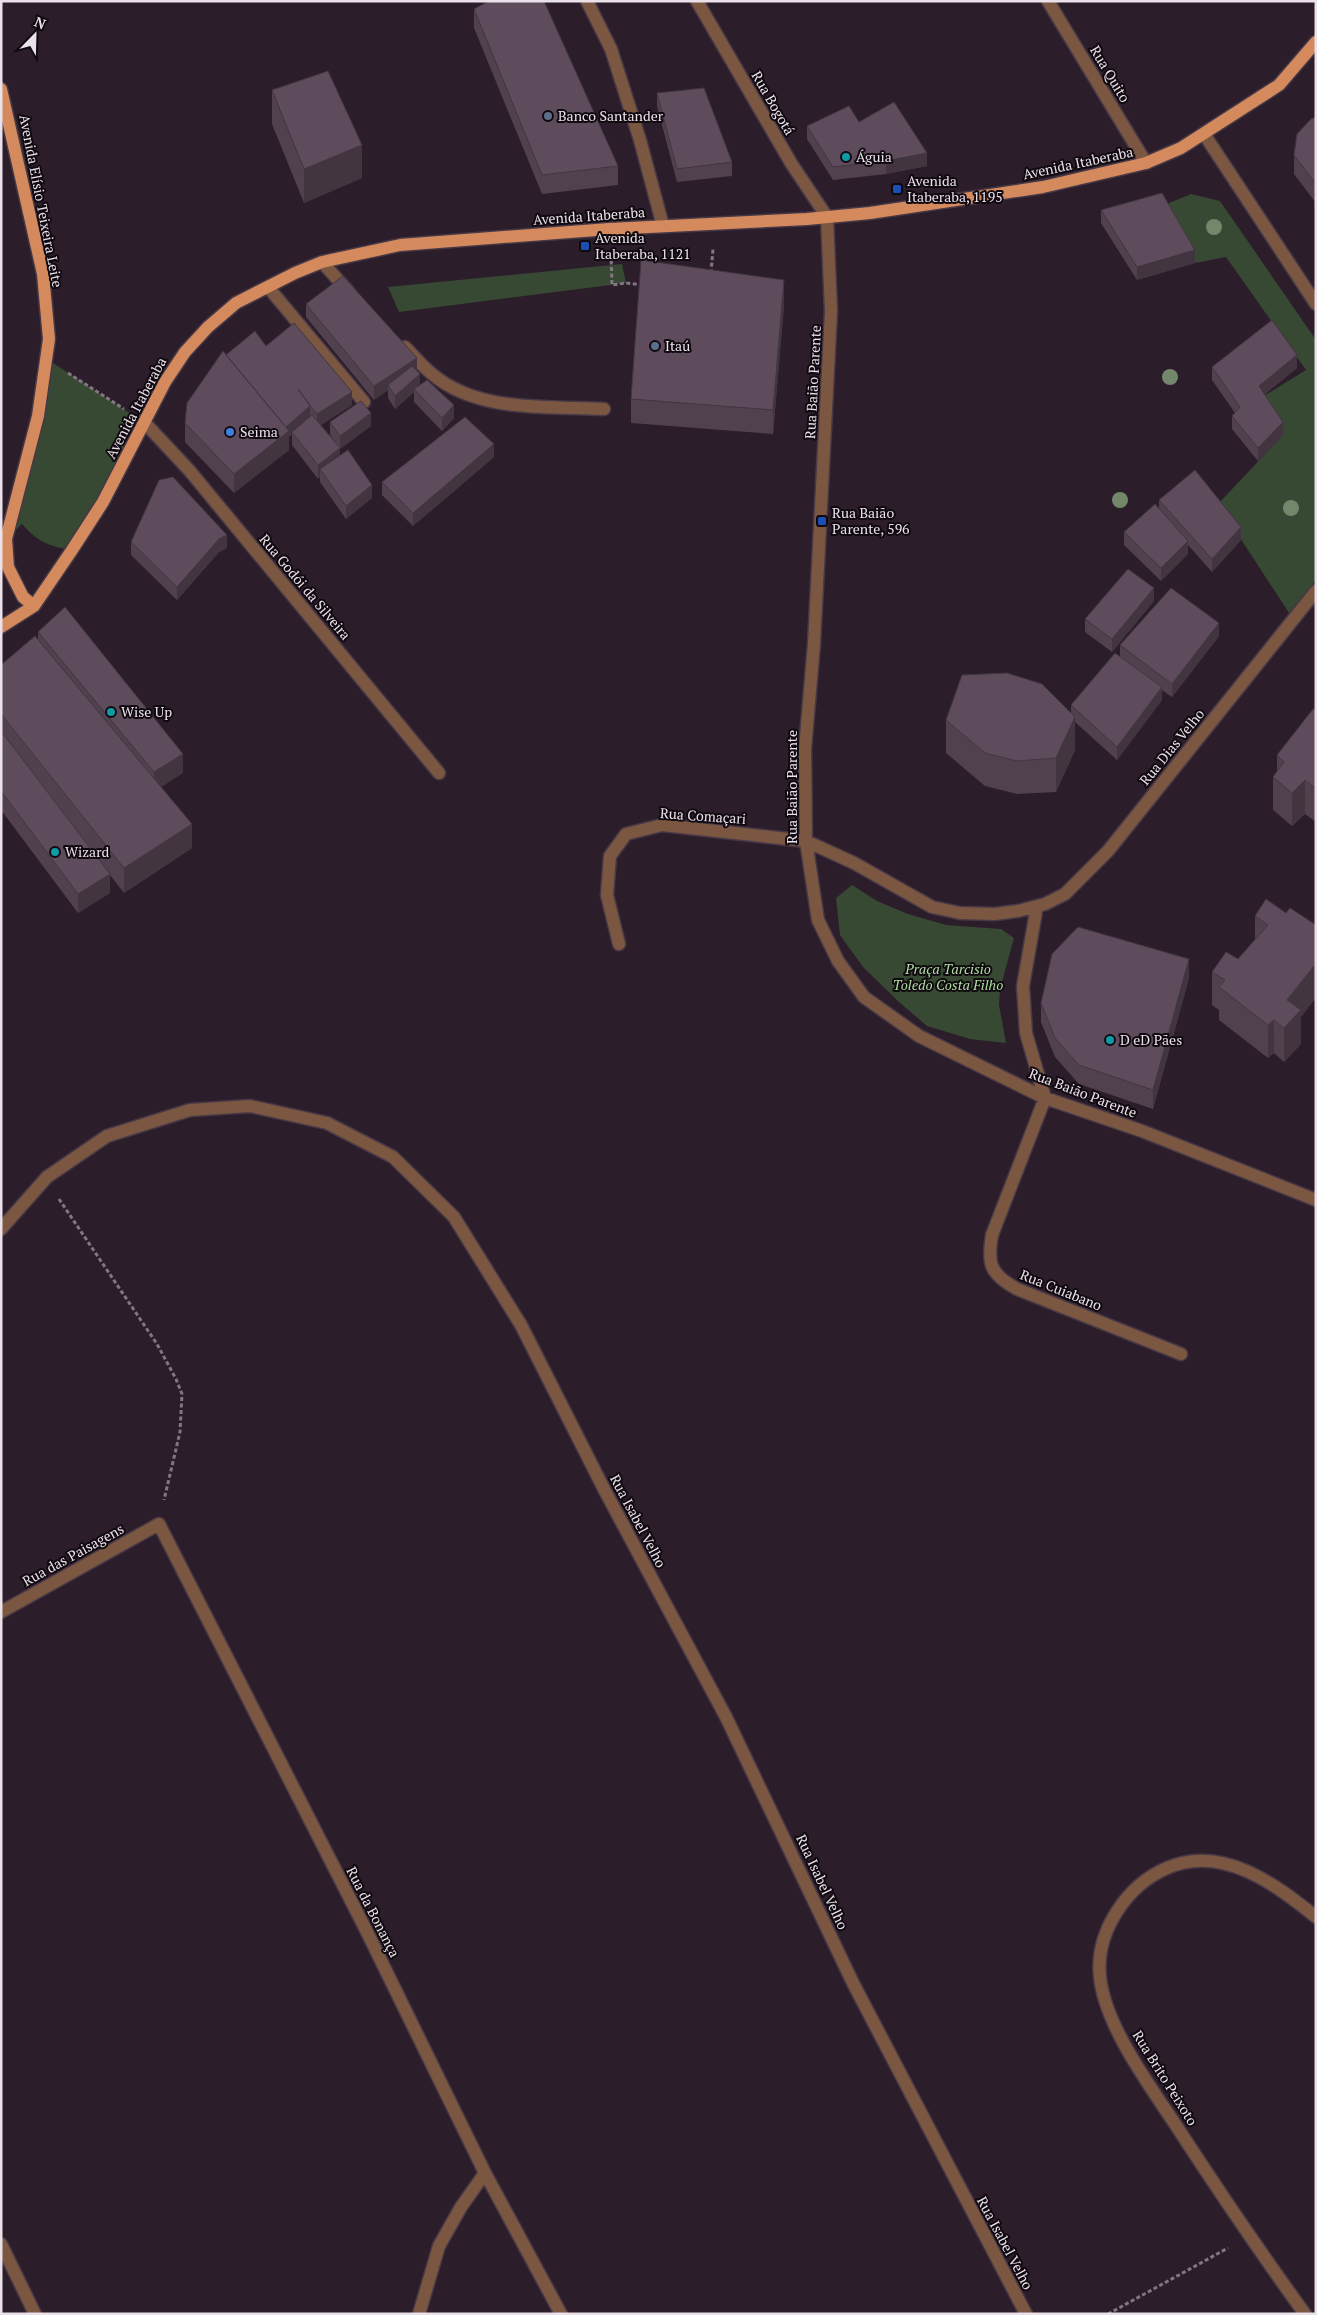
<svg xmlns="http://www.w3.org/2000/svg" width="1317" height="2315" font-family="'PT Serif',serif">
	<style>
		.green { fill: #374933 }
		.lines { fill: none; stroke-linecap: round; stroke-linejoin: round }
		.minor-casing { stroke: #473846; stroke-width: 15 }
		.major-casing { stroke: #473846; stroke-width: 15 }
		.path { stroke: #837682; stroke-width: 3; stroke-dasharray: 4 2.5; stroke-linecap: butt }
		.minor { stroke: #7b5742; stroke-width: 12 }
		.major { stroke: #d48a5c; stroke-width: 12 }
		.tree { fill: #73876b }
		.wall { fill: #51414f }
		.shaded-wall { fill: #423540 }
		.building { fill: #5e4c5c; stroke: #423540 }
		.service-dot { fill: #5c6f8a; stroke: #100a10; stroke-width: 2 }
		.culture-dot { fill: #0f9aa8; stroke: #100a10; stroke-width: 2 }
		.transit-dot { fill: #1a4fb4; stroke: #100a10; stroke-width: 2 }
		.shop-dot { fill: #3f7fe0; stroke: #100a10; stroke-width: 2 }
		.labels { text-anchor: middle; stroke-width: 4; stroke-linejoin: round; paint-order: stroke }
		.street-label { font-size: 14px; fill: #ebe1ea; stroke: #100a10 }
		.poi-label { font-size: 14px; fill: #ebe1ea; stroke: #100a10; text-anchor: start }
		.park-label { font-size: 14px; font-style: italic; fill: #addea0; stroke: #100a10 }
	</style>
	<rect width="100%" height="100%" fill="#2c1d2b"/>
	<!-- green -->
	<path class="green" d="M1191,194L1220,201L1316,340V580L1289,613L1218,504L1283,435L1259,399L1306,370L1226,257L1195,263L1162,206Z
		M622,264L626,283L399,312L388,287Z
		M47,359L145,423L72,550C48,546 38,542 22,524L6,539Z
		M852,885L877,901L908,914L946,925L1001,929L1014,938L1000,989L999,1005L1006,1043L970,1039L927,1026L899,1002L863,967L840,935L836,898Z"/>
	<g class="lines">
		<defs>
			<path id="minor" d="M587,1L611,49L640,140L663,226
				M697,1L791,163L827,217L831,311L814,644L805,749L806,841L818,920L838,961L864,997L919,1036L1045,1098L1142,1131L1316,1200
				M1048,1L1146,163
				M1204,134L1316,304
				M322,262L348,291
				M268,287L364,402
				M405,347C414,356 422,366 432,374C478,413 548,406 604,409
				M145,423L189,470L439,773
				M1037,906L1023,986L1026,1033L1045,1098L992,1235C987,1264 990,1274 1017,1289L1181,1354
				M619,944L607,895L610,856L626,834L662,825L806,841L854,863L932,907L960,913L995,914L1018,911L1045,904L1065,894L1108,851L1316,591
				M1,1229L47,1177L107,1136L190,1110L250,1106L327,1123L393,1157L454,1217L521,1325L605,1491L726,1717L853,1983L1026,2314
				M1,1612L159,1524L367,1932L485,2173L561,2314
				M1,2244L35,2314
				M419,2314L439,2246L461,2207L485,2173
				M1305,2314C1260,2252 1218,2190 1177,2127C1150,2086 1105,2026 1100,1977C1095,1932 1127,1885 1167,1868C1222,1844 1275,1884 1316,1917"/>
			<path id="major" d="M1,89L43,274L49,339L38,416L6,539L8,567L23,597L34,606
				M1,627L34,606L72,550L103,502L165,382L185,352L208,327L236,303L295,273L322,262L400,245L609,229L807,219L870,213L1043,187L1146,163L1181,148L1279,85L1316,42"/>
		</defs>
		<!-- minor casing -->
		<use href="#minor" class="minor-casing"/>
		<!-- major casing -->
		<use href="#major" class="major-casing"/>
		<!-- path -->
		<path class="path" d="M611,254L612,285L626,283L643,285
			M711,273L713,249
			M68,373L124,409
			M59,1199L157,1344L176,1379L182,1394L180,1432L164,1500
			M1108,2314L1228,2248"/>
		<!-- minor -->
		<use href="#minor" class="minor"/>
		<!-- major -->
		<use href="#major" class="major"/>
	</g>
	<!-- trees -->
	<g class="tree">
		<circle cx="1214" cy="227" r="8"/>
		<circle cx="1170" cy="377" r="8"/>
		<circle cx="1120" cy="500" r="8"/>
		<circle cx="1291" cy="508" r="8"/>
	</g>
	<!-- wall -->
	<path class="wall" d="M474,9L618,166V185L542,194L474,28Z
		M272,90L362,178L304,203L272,124Z
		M657,93L732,162V176L677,182L657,106Z
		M1316,117V203L1294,174V155Z
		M859,122L927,166L886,174L833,180L807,139V126Z
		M1101,210L1195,263L1137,280L1101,223Z
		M306,304L417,371L420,385L454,418L442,431L414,402V392L395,409L388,398V390L374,400L306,317Z
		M784,305L773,434L631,423V399Z
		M266,346L352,405L321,425L335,442L330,435V422L371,426L340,449V455L372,498L346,519L320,482V477L318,479L292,445V434L289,437V450L234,493L185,442V423L226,355Z
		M1212,367L1297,368L1265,394L1283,435L1258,461L1232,429V416L1235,413L1212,380Z
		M494,457L413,526L382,495V482Z
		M1159,500L1241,540L1212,572L1188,545V554L1161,581L1124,545V532L1159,509Z
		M131,542L227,548L219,552L177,600L131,555Z
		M1154,601L1112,652L1085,632V619Z
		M38,632L183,773L161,787L192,848L124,893L110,875V893L78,913L1,810V665L38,640Z
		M1219,636L1172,697L1162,690V700L1117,760L1075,722V750L1056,792L1017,794L985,786L946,753V720L1071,713V705L1120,657V645Z
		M1316,710V822L1305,814L1292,826L1273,810V777L1277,772V755Z
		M1286,913L1316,925V1001L1314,1000L1301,1017V1044L1284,1062L1274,1053L1268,1058L1219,1020V1010L1212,1005V972L1238,959L1255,939V916Z
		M1189,978L1153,1109L1079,1084L1055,1057L1041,1022V1003Z"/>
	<!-- shaded-wall -->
	<path class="shaded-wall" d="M362,145V178L304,203V169Z
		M927,153V166L886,174V161Z
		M1195,250V263L1137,280V267Z
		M784,280V305L773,434V410Z
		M1297,355V368L1259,399V386Z
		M417,358V371L388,385V390L374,400V386Z
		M420,374V387L414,389V392L395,409V396Z
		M352,392V405L317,427V414Z
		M454,405V418L442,431V418Z
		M310,406V419L292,432V434L289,437V450L234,493V474L282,430Z
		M371,413V426L340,449V461L320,469V477L318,479V465L340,448V436Z
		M1283,422V435L1258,461V448Z
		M494,444V457L413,526V513Z
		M372,485V498L346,519V506Z
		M1241,527V540L1212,572V559Z
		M227,535V548L219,552L177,600V587L219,539Z
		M1188,541V554L1161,581V568Z
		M1154,588V601L1112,652V639Z
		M1219,623V636L1172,697V684Z
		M1162,687V700L1117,760V747Z
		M1075,717V750L1056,792V758Z
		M183,754V773L154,791V772Z
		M1305,780V814L1292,826V793Z
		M192,824V848L124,893V868Z
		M110,874V893L78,913V894Z
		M1189,959V978L1153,1109V1090Z
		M1314,966V1000L1301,1017V1044L1284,1062V1028L1287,1000Z
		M1274,1020V1053L1268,1058V1025Z"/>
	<!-- building -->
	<path class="building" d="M489,1H544L618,166L542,175L474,9Z
		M328,71L362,145L304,169L272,90Z
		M704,88L732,162L677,169L657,93Z
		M894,102L927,153L886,161L833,167L807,126L849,106L859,122Z
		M1316,117V184L1294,155L1297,134L1311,119Z
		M1162,193L1195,250L1137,267L1101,210Z
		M641,260L784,280L773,410L631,399Z
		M343,276L417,358L374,386L306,304Z
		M1272,320L1297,355L1259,386L1283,422L1258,448L1232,416L1240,407L1212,367Z
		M294,323L352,392L317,414L298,389L310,406L286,427L226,355L255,331L266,346Z
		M223,351L289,431L234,474L185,423L187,403Z
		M412,366L420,374L395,396L388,385Z
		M427,380L454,405L442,418L414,389Z
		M361,401L371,413L340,436L330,422Z
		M312,415L340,448L318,465L292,432Z
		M465,417L494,444L413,513L382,482Z
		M348,450L372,485L346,506L320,469Z
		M1195,470L1241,527L1212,559L1159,500Z
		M173,477L227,535L219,539L177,587L131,542L159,480Z
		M1155,504L1188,541L1161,568L1124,532Z
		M1128,569L1154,588L1112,639L1085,619Z
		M1171,588L1219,623L1172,684L1120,645Z
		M65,607L183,754L154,772L38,632Z
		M35,636L192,824L124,868L1,714V665Z
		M1115,653L1162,687L1117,747L1071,705Z
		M1007,673L1042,684L1075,717L1056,758L1017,761L985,753L946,720L962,675Z
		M1313,709L1316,710V789L1305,780L1292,793L1273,777L1284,762L1277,755Z
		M1,731L110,874L78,894L1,791Z
		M1266,899L1286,913L1290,908L1316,925V967L1314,966L1287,1000L1301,1010L1284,1028L1274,1020L1268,1025L1219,987L1225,980L1212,972L1226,952L1238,959L1268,925L1255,916Z
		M1078,927L1189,959L1153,1090L1079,1065L1055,1038L1041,1003L1052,954Z"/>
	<!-- markers -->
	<g class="service-dot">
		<circle cx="548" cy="116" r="5"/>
		<circle cx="655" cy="346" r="5"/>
	</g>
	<g class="culture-dot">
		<circle cx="846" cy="157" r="5"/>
		<circle cx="111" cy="712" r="5"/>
		<circle cx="55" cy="852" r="5"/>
		<circle cx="1110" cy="1040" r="5"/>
	</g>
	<g class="transit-dot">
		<rect x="892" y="184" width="10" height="10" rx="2.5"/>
		<rect x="580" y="241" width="10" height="10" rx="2.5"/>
		<rect x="817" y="516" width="10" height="10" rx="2.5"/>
	</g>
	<circle class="shop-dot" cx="230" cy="432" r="5"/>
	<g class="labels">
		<!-- street labels -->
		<g class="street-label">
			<text transform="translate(1110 74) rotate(59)" y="5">Rua Quito</text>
			<text transform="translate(773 103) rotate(60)" y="5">Rua Bogotá</text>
			<text transform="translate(1078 163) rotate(-12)" y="5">Avenida Itaberaba</text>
			<text transform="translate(41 201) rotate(79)" y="5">Avenida Elísio Teixeira Leite</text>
			<text transform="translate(589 216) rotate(-4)" y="5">Avenida Itaberaba</text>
			<text transform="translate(813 382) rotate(-87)" y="5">Rua Baião Parente</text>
			<text transform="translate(136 408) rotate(-62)" y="5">Avenida Itaberaba</text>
			<text transform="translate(305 587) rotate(50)" y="5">Rua Godói da Silveira</text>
			<text transform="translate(1172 747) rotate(-51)" y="5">Rua Dias Velho</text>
			<text transform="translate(792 787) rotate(-90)" y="5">Rua Baião Parente</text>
			<text transform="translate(703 816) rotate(4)" y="5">Rua Comaçari</text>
			<text transform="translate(1083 1093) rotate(21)" y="5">Rua Baião Parente</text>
			<text transform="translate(1061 1290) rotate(22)" y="5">Rua Cuiabano</text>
			<text transform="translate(638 1521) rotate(62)" y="5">Rua Isabel Velho</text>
			<text transform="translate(73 1555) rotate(-29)" y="5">Rua das Paisagens</text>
			<text transform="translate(822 1882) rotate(65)" y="5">Rua Isabel Velho</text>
			<text transform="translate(373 1912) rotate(63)" y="5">Rua da Bonança</text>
			<text transform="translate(1165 2078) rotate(58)" y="5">Rua Brito Peixoto</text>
			<text transform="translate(1005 2243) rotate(62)" y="5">Rua Isabel Velho</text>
		</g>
		<!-- poi labels -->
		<g class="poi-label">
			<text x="558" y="121">Banco Santander</text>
			<text x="856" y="162">Águia</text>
			<text x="907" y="186">Avenida<tspan x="907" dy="16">Itaberaba, 1195</tspan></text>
			<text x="595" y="243">Avenida<tspan x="595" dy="16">Itaberaba, 1121</tspan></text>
			<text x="665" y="351">Itaú</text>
			<text x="240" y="437">Seima</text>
			<text x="832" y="518">Rua Baião<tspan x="832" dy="16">Parente, 596</tspan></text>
			<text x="121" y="717">Wise Up</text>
			<text x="65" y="857">Wizard</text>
			<text x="1120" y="1045">D eD Pães</text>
		</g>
		<!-- park labels -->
		<g class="park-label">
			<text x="948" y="974">Praça Tarcisio<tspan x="948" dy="16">Toledo Costa Filho</tspan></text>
		</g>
	</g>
	<!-- border -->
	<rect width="1317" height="2315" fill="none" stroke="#ebe1ea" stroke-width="5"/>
	<!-- north arrow -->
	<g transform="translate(35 35) rotate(23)" stroke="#100a10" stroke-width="4" paint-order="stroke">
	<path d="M0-4L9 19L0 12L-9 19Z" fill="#ebe1ea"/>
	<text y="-8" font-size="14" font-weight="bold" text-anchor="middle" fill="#ebe1ea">N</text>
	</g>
</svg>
